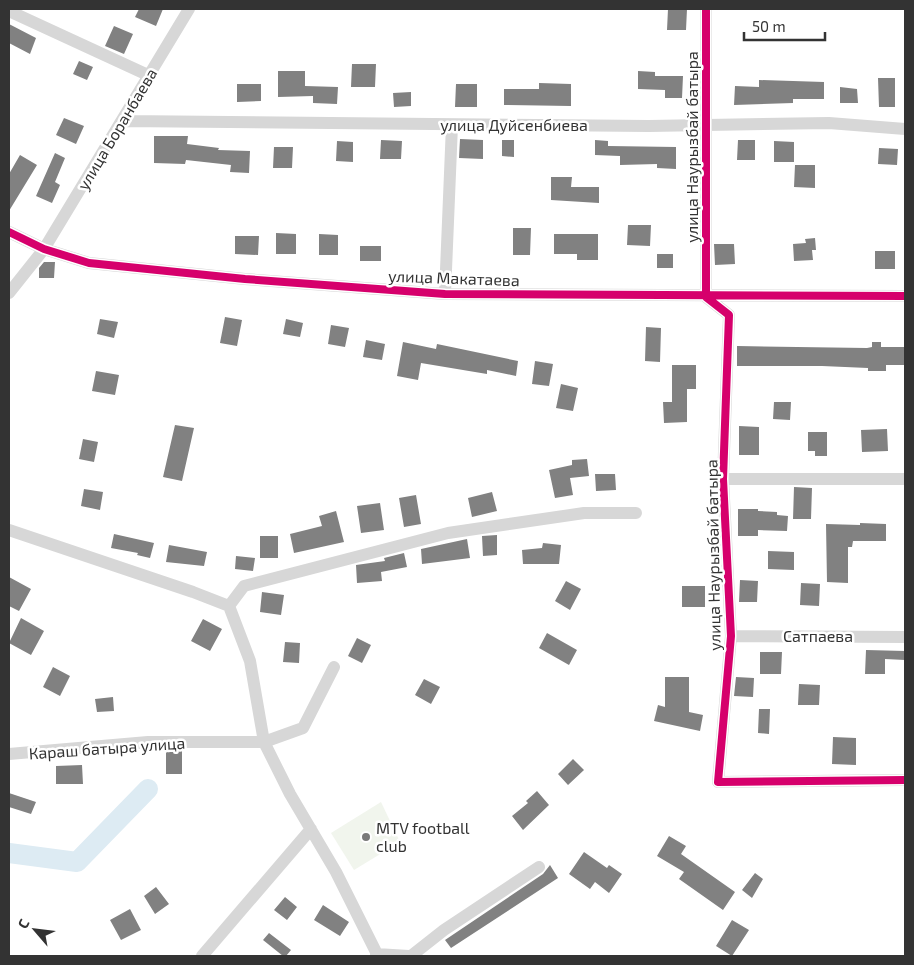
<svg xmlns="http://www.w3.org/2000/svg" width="914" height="965" font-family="'Exo 2',sans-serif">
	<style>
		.green { fill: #f1f5ed }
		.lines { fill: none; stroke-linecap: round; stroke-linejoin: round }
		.river { stroke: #ddebf3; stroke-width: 20 }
		.building { fill: #818181 }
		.street { stroke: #d7d7d7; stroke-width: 12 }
		.cycleway-casing { stroke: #fff; stroke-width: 11 }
		.cycleway { stroke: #d6006c; stroke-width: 8 }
		.poi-dot { fill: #7a7a7a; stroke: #fff; stroke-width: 2 }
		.labels { text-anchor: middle; stroke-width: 5; stroke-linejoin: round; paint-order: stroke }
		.street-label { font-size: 16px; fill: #333; stroke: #fff }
		.poi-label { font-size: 16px; fill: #333; stroke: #fff; text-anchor: start }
	</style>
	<rect width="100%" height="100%" fill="#fff"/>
	<!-- green -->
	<path class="green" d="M381,802L400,842L354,870L331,833Z"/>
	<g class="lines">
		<!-- river -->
		<path class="river" d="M9,853L77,862L148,789"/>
	</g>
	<!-- building -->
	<path class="building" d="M139,9H163L156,26L135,17Z
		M668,9H687L686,30H667Z
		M9,24L36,38L30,54L9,43Z
		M114,26L133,34L124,54L105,46Z
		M79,61L93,67L87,80L73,74Z
		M352,64H376L375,87H351Z
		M278,71H305V86L338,87L337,104L313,103V96L278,97Z
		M638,71L655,72V76H683L682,98H665V90L638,89Z
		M878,78H895V107H879Z
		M759,80L824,82V99H793V103L734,105L735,86L759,87Z
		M539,83L571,84V106L504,105V89H539Z
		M237,84H261V101L237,102Z
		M456,84H477V107H455Z
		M840,87L857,89L858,103H840Z
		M411,92V106L394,107L393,93Z
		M64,118L84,126L76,144L56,135Z
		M154,136H188L187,144L219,148L218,150L250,151L249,173L230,172L231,165L186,160L185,164L154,163Z
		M460,139L483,140V159L459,158Z
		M381,140L402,141L401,159H380Z
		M502,140H514V157L502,156Z
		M595,140L608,141V146L676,147V169L657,168V164L620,165V156L595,155Z
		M738,140H755V160H737Z
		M337,141L353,142V162L336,161Z
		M774,141L794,142V162H774Z
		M274,147H293L292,168H273Z
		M879,148L898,149L897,165L878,164Z
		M55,153L65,158L55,182L60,185L52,203L36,196Z
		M20,155L37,165L9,211V174Z
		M795,165H815V188L794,187Z
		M551,177H572L571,187H599V203L551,200Z
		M628,225H651L650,246L627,245Z
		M513,228H531L530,255H513Z
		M276,233L296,234V254H276Z
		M319,234L338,235V255H319Z
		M554,234H598V260H577V254H554Z
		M235,236H259L258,255L235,254Z
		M815,238L816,250H812L813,260L794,261L793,244L806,243L805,239Z
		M714,244H734L735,264L715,265Z
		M360,246H381V261H360Z
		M875,251H895V269H875Z
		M657,254H673V268H657Z
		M44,262H55L54,278H39V268Z
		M225,317L242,320L237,346L220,343Z
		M100,319L118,322L114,338L97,334Z
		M286,319L303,323L300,337L283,334Z
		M331,325L349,328L345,347L328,344Z
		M646,327L661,328L660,362L645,361Z
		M366,340L385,344L382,360L363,357Z
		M403,342L436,349L437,344L518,361L516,376L487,370V374L421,363L418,380L397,376Z
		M872,342H881V347H905V365H886V371H868V368L822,366H737V346L867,348L872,347Z
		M535,361L553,364L549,386L532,384Z
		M672,365H696V389H687V422L664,423L663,402H672Z
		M96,371L119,375L115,395L92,391Z
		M561,384L578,388L573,411L556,408Z
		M774,402H791L790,420L773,419Z
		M175,425L194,428L182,481L163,477Z
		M739,426L759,427V455H739Z
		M887,429L888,451L862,452L861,430Z
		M808,432H827V456H815V451H808Z
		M83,439L98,442L94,462L79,459Z
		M587,459L589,476L570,478L573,495L555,498L549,470L572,465V460Z
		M595,474H615L616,490L596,491Z
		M794,487L812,488L811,519H793Z
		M84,489L103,492L100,510L81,506Z
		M492,492L497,511L472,517L468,498Z
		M416,495L421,524L404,527L399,498Z
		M380,503L384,530L361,533L357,506Z
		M738,509H758V511L777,512V515L788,516L787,531L758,530V536H738Z
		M336,511L344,542L294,553L290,534L322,526L319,516Z
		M860,523L886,524V541H853L852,547H848V583L827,582L826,524L860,525Z
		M114,534L154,543L150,558L137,555L138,553L111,548Z
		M497,535V555L483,556L482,536Z
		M260,536H278V558H260Z
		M467,539L470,558L422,564L421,549Z
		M543,543L561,545L559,564H523L522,550L542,548Z
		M169,545L207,552L204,566L166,562Z
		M768,551L794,552V570L768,569Z
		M404,553L407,567L381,572L382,581L357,583L356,565L385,561L384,558Z
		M236,556L255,558L253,571L235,569Z
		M9,577L31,589L19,611L9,606Z
		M740,580L758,581L757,602H739Z
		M566,581L581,589L570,610L555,601Z
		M801,583L820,584L819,606L800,605Z
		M682,586H705V607H682Z
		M262,592L284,595L281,615L260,612Z
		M21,618L44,631L31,655L9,643Z
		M203,619L222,629L210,651L191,641Z
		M547,633L577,650L569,665L539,648Z
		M357,638L371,645L362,663L348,656Z
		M285,642L300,643L299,663L283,662Z
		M866,650L905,651V660L885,659V674H865Z
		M760,652H782L781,674H760Z
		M53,667L70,676L60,696L43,687Z
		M665,677H689V712L703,715L700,731L654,721L658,705L665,707Z
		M736,677L754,678L753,697L734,696Z
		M424,679L440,687L431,704L415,695Z
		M799,684L820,685L819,705H798Z
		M113,697L114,711L97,712L95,699Z
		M759,709H770L769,734L758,733Z
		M833,737L856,738V765L832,764Z
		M166,750L182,751V774H166Z
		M573,759L584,770L568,785L558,774Z
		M82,765L83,784H56V766Z
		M537,791L549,805L523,830L512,816L528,803L526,801Z
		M9,793L36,802L31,814L9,807Z
		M669,836L686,846L681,854L735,892L723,910L679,879L684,872L657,856Z
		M584,852L607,868L609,865L622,874L609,893L595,882L590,889L569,874Z
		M550,865L558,878L451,948L445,940L543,874Z
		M755,873L763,879L752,898L742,890Z
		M156,887L169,904L155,914L144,896Z
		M285,897L297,907L287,920L274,910Z
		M323,905L349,922L340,936L314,920Z
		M130,909L141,930L121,940L110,920Z
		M732,920L749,930L732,956L716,946Z
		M269,933L291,950L286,956H283L263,940Z"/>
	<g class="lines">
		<!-- street -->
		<path class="street" d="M706,9V297L729,315L723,479L731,636L718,782L905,780
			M9,11L150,76
			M123,121L649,126L829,123L905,129
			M9,232L44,249L89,263L245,279L445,294L905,296
			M9,293L44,249L189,9
			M445,294L452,125
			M723,479H905
			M9,530L193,592L229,606L250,661L264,742L290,794L336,872L378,956
			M229,606L244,586L448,533L584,513H636
			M731,636L905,637
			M9,754L148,742H264L303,728L334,667
			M376,954L409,956
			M202,956L311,829
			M411,956L444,930L539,867"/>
		<defs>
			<path id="cycleway" d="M706,9V297L729,315L723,479L731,636L718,782L905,780
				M9,232L44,249L89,263L245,279L445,294L905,296"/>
		</defs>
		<!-- cycleway casing -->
		<use href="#cycleway" class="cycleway-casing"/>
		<!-- cycleway -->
		<use href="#cycleway" class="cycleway"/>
	</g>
	<!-- markers -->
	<circle class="poi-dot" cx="366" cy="837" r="5"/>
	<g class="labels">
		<!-- street labels -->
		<g class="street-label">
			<text x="514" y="131">улица Дуйсенбиева</text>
			<text transform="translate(117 129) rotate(-59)" y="6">улица Боранбаева</text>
			<text transform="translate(692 147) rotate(-90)" y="6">улица Наурызбай батыра</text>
			<text transform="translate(454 278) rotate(2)" y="6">улица Макатаева</text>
			<text transform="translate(713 555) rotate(-91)" y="6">улица Наурызбай батыра</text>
			<text x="818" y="642">Сатпаева</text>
			<text transform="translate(107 748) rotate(-4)" y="6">Караш батыра улица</text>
		</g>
		<!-- poi labels -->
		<g class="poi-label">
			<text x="376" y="834">MTV football<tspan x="376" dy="18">club</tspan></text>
		</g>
	</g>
	<!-- border -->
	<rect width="914" height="965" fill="none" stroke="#333333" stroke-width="20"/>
	<!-- north arrow -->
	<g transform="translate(35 930) rotate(298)" stroke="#ffffff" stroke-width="4" paint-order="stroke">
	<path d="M0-4L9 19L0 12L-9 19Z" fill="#333333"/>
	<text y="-8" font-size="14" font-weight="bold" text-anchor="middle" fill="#333333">С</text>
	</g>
	<!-- scale -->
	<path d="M744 32v8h81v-8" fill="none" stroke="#333333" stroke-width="2.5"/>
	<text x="752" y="32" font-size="15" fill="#333333" stroke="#ffffff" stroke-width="4" paint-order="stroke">50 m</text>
</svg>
